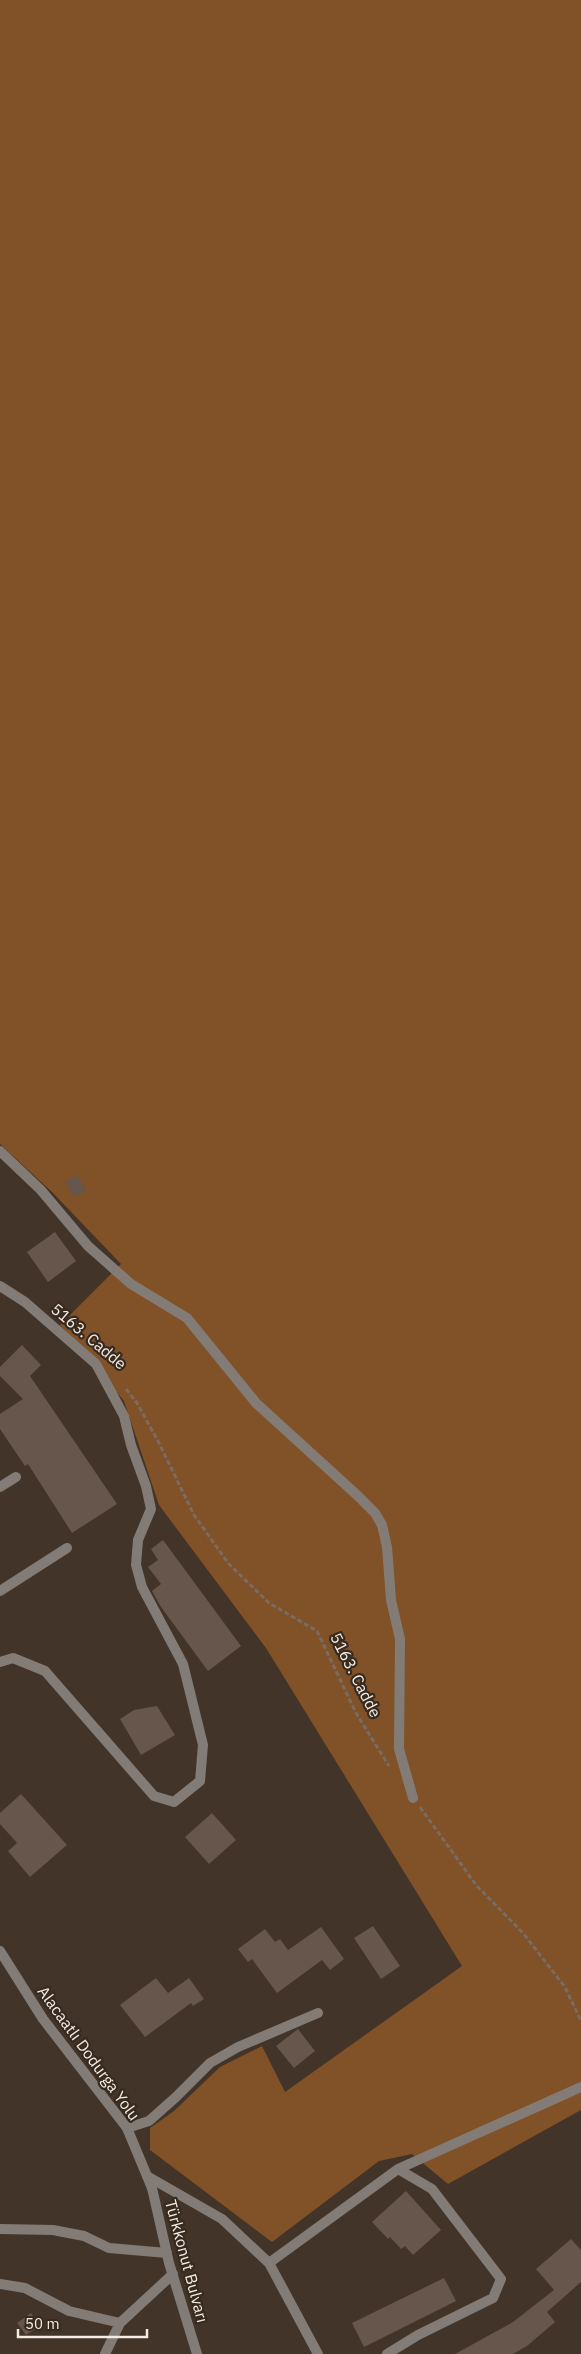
<svg xmlns="http://www.w3.org/2000/svg" width="581" height="2354" font-family="'IBM Plex Sans',sans-serif">
	<style>
		.green { fill: #815127 }
		.building { fill: #66564b }
		.lines { fill: none; stroke-linecap: round; stroke-linejoin: round }
		.path { stroke: #796c62; stroke-width: 3; stroke-dasharray: 5 2.5; stroke-linecap: butt }
		.minor { stroke: #837c76; stroke-width: 10 }
		.tertiary { stroke: #837c76; stroke-width: 10 }
		.labels { text-anchor: middle; stroke-width: 4.5; stroke-linejoin: round; paint-order: stroke }
		.street-label { font-size: 16px; fill: #f4ebe4; stroke: #372a1f }
	</style>
	<rect width="100%" height="100%" fill="#423429"/>
	<!-- green -->
	<path class="green" d="M0,0H581V2110L448,2184L412,2154L379,2161L272,2242L150,2150V2128L174,2111L220,2067L262,2046L285,2092L462,1966L266,1648L159,1505L124,1401L60,1325L121,1264L52,1192L0,1144Z"/>
	<!-- building -->
	<path class="building" d="M77,1175L86,1190L74,1197L65,1182Z
		M55,1232L76,1261L48,1282L27,1252Z
		M22,1345L41,1365L30,1376L117,1504L72,1533L28,1464L25,1466L0,1429V1414L23,1399L0,1376V1367Z
		M163,1540L241,1646L208,1671L161,1607L152,1591L161,1584L148,1567L158,1560L151,1549Z
		M157,1706L175,1735L141,1755L120,1719L134,1710Z
		M21,1794L67,1845L30,1877L8,1851L17,1843L0,1824V1813Z
		M212,1813L236,1840L209,1864L185,1837Z
		M373,1926L400,1966L381,1979L354,1938Z
		M321,1927L344,1959L330,1970L322,1960L277,1993L252,1959L248,1962L238,1949L265,1929L275,1942L280,1939L288,1950Z
		M156,1978L168,1993L189,1978L204,1999L193,2006L191,2003L145,2037L120,2005Z
		M298,2029L315,2051L294,2068L276,2046Z
		M406,2191L441,2230L413,2255L405,2246L401,2249L390,2237L388,2239L372,2222Z
		M571,2239L581,2250V2282L547,2312L555,2322L527,2346L513,2354H455L513,2322L554,2290L536,2269Z
		M444,2278L456,2301L364,2347L352,2323Z
		M31,2313L40,2326L26,2335L17,2323Z"/>
	<g class="lines">
		<!-- path -->
		<path class="path" d="M126,1389L137,1403L159,1443L194,1515L228,1563L269,1603L317,1631L356,1713L389,1766
			M420,1807L476,1885L523,1933L565,1987L581,2021"/>
		<!-- minor -->
		<path class="minor" d="M0,1151L40,1189L88,1246L131,1284L187,1318L256,1403L358,1496L375,1513L382,1525L387,1547L391,1600L400,1639L399,1749L413,1798
			M0,1286L25,1302L96,1364L124,1416L131,1445L146,1486L151,1509L138,1540L136,1565L142,1587L183,1664L203,1745L200,1781L174,1802L154,1796L45,1671L13,1658L0,1662
			M0,1487L16,1477
			M0,1591L67,1548
			M127,2128L149,2121L176,2097L210,2063L238,2047L318,2013
			M398,2169L581,2087
			M147,2176L222,2219L269,2263L318,2354
			M0,2229L53,2230L84,2236L109,2248L167,2253
			M269,2263L398,2169L432,2189L501,2279L493,2298L418,2335L387,2354
			M0,2284L25,2288L69,2311L120,2323
			M105,2354L120,2323L173,2274"/>
		<!-- tertiary -->
		<path class="tertiary" d="M0,1951L43,2019L127,2128L152,2188L169,2263L197,2354"/>
	</g>
	<g class="labels">
		<!-- street labels -->
		<g class="street-label">
			<text transform="translate(89 1336) rotate(40)" y="6">5163. Cadde</text>
			<text transform="translate(356 1675) rotate(63)" y="6">5163. Cadde</text>
			<text transform="translate(89 2053) rotate(54)" y="6">Alacaatlı Dodurga Yolu</text>
			<text transform="translate(187 2261) rotate(75)" y="6">Türkkonut Bulvarı</text>
		</g>
	</g>
	<!-- scale -->
	<path d="M18 2329v8h129v-8" fill="none" stroke="#f4ebe4" stroke-width="2.5"/>
	<text x="25" y="2329" font-size="15" fill="#f4ebe4" stroke="#372a1f" stroke-width="4" paint-order="stroke">50 m</text>
</svg>
